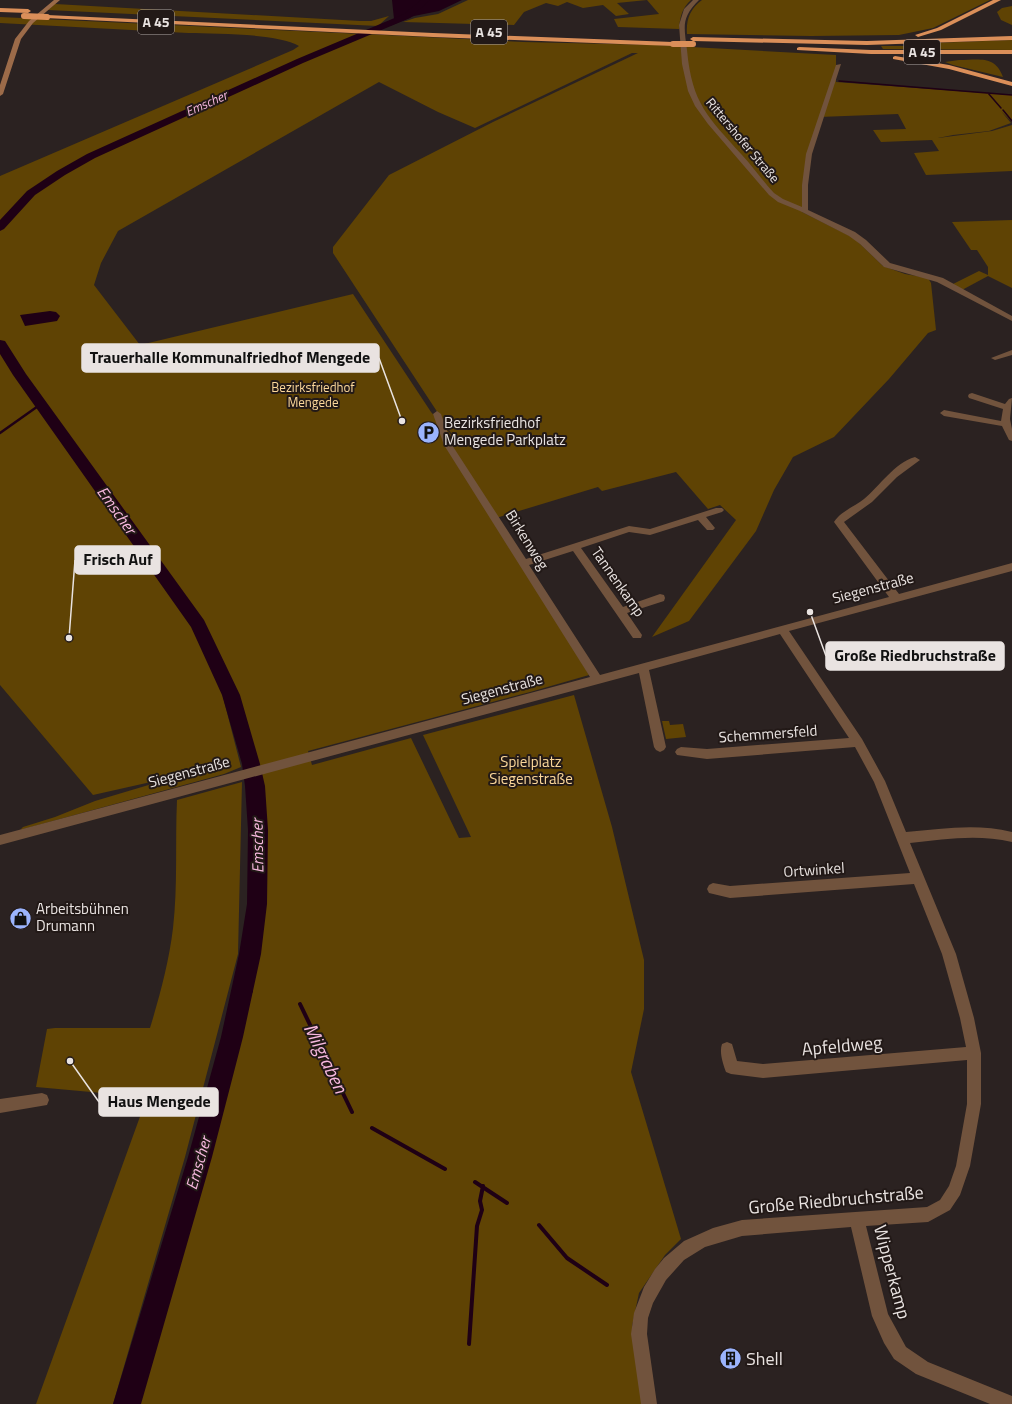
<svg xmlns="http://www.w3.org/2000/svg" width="1012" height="1404" font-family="'Titillium Web',sans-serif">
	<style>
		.green { fill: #5f4304; fill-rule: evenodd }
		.water { fill: #1f0015 }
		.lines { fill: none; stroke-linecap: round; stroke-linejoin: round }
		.stream-far2 { stroke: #1f0015; stroke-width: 1.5 }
		.stream-far1 { stroke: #1f0015; stroke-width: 2.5 }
		.stream { stroke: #1f0015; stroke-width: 4 }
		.river { fill: #1f0015; fill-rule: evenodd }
		.minor { fill: #71533d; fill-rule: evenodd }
		.secondary { fill: #9c6b49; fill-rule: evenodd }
		.motorway { fill: #db8f59; fill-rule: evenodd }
		.motorway-bridge { stroke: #db8f59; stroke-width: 6 }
		.labels { text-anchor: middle; stroke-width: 4; stroke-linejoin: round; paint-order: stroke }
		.far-water-label { font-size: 13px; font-style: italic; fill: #f8b9df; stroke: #221917 }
		.far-street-label { font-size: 13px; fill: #e9e3e1; stroke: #221917 }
		.far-park-label { font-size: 13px; fill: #fbd79a; stroke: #221917 }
		.shield { fill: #221917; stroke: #ada6a4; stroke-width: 1 }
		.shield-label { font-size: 14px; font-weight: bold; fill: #e9e3e1 }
		.poi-label { font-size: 15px; fill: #e9e3e1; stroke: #221917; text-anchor: start }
		.street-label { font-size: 15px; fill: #e9e3e1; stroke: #221917 }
		.park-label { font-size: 15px; fill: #fbd79a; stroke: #221917 }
		.water-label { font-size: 16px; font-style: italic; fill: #f8b9df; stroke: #221917 }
		.near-street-label { font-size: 18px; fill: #e9e3e1; stroke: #221917 }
		.near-poi-label { font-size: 18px; fill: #e9e3e1; stroke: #221917; text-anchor: start }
		.near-water-label { font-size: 19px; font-style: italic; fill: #f8b9df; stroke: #221917 }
		.leader { fill: none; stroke: #e9e3e1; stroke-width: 1.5 }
		.callout-dot { fill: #e9e3e1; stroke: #221917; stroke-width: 1.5 }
		.callout { fill: #e9e3e1; stroke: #e9e3e1; stroke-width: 1.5 }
		.callout-label { font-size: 16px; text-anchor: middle; font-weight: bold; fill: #111 }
	</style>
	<rect width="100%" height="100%" fill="#2b2221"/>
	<!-- green -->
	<path class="green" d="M468,0H691C682,8 680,17 679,29L618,27L614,19L659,14L647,0L617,3L629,14L616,16L603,5L583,8L567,2L558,6L546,3L524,12L514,25L403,22L415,18L438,14Z
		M702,0H990L933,28L899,35L811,36L687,34C686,19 690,9 702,0Z
		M55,4L360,21H371L389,16L378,26L48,10Z
		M1012,6V25L1001,20L997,12L1002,8Z
		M0,17L362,34L354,38L364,34L523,42L655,45L836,55V82L1012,95V122L1001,111L1011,123L989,131L953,135L938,138L992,131L1012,125V171L926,175L914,153L939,151L932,140L881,142L873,130L906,129L898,114L819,117L803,183L802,212L854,238L883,266L905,274L928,278L931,283L936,330L928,333L889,379L834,437L793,457L774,490L756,531L689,621L652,637L736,520L720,505L708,509L676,472L602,491L598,487L496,518L589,675L530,692L308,751L312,765L411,738L459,838L471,837L423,735L574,695L612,827L644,960V1009L631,1072L681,1239L665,1255L639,1293L632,1326L645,1404H127C155,1310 184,1216 209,1121C239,1011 269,902 255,786C252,767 247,749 241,730C234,705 226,681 213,658L241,767L224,774L20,830L23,827L55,817L95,801L182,775L93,795L0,685V176L293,50L299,46C277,33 216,34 188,33C125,30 63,26 0,23ZM632,53H638L493,122L389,175L333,247V253L455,439L431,412L353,294L140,345L94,285L101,263L118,231L379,82L438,112L475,128Z
		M1012,40V50L883,49L881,46H929L932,43Z
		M959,60C979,60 995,55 1003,77L953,65L945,62Z
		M1012,220V288L988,276L962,290L951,285L979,271L988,275V267L977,250H971L952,222Z
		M662,721H669L670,725L683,724L686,737L666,739Z
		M242,782L238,954L185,1157L113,1404H36L146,1100L124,1095L36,1087L47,1029L55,1028H150C160,995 169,962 173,928C178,885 175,843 177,800Z"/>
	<!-- water -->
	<path class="water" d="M392,0H462L439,11L414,16L390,26L380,25L394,19Z
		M50,311L56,312L60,316L57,321L25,326L20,315Z"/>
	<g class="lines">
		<!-- stream-far2 -->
		<path class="stream-far2" d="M839,81L1012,95
			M988,93L1001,108
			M1003,110L1012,121"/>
		<!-- stream-far1 -->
		<path class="stream-far1" d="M0,433L41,404"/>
		<!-- stream -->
		<path class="stream" d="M242,989L251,991
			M300,1004L352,1112
			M372,1128L445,1169
			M475,1182L507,1203
			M539,1225L567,1258L607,1285
			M469,1344L477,1226L482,1210L480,1201L483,1186"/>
		<!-- river -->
		<path class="river" d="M421,0H430L410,18L303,63L95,158L65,175L35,195L4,229L0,231V220L27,191L57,171L87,154L297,59L404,14Z
			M0,340L5,341L26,374L204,620L240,695L260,764L265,786L268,830L267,904L261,954L243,1037L212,1157L141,1404H113L188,1157L221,1037L239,954L247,904L248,830L245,786L242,764L222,695L191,627L13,375L0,354Z"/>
		<!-- minor -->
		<path class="minor" d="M693,0H699C681,18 684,26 687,50C692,104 708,117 742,155C753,167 763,181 774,193L783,199L802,207V185L806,154L836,65L841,64L812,154L808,185V210L855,232L866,240L890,263L943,278L1012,316V321L937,282L884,267L860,244L849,236L800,211L778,202L769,195L708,124L695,106L688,91L682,64L679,25L684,9Z
			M1012,350V355L995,360L991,358Z
			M972,393L1005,404L1009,399L1012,398L1010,419L1012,429V441L1009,440L1002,426L944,416L940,413L944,410L1001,421L1003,409L969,398L968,396L969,394Z
			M437,411L441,414L452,445L526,559L629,526L650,529L716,508H722L724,510L722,512L706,517L715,528L713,530H707L698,520L650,535L629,532L581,548L623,607L660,594L664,595L665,598L664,601L627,613L642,635L641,638H633L573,551L529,565L600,675L889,597L834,522C841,511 854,507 864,499C880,486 894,463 915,457L920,460L897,477L872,502L844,522L899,594L1012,563V571L789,631L862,739L885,781L906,832C942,829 976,823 1012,832V842C978,834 945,839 910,843L956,954L974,1018L981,1053V1104L970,1166L960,1195L950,1210L928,1222L866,1226L888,1314L906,1347L928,1362L1012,1396V1404H990L916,1374L894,1359L884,1343L872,1316L851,1227L742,1236L705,1247L684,1260L666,1280L653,1303L648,1318L647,1334L657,1404H641L631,1334L634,1313L644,1287L655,1269L664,1258L684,1241L713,1228L742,1220L927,1207L940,1200L949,1186L956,1166L967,1104V1060L763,1078L731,1074L726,1072C723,1064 719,1052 722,1044L727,1042L732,1044L737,1061L763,1064L966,1047L960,1018L942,954L914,884L730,898L709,893L707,889L709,885L713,883L730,886L910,873L874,782L855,747L707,759L677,755L675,752L677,749L681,747L707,749L849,738L780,634L649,670L666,747L664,750L660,752L656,750L654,747L639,673L0,845V835L590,677L444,445L433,414Z
			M42,1093L47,1095L49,1100L47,1105L0,1113V1099Z"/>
		<!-- secondary -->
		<path class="secondary" d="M54,0H60L33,23L21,39L3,94L0,96V85L15,39L29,21Z"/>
		<!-- motorway -->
		<path class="motorway" d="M993,0H1001L941,30L918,37L915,35L937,28Z
			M0,8L28,9L31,11L28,13L0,12Z
			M47,15L433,33L673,42L676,44L673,46L433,37L45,18L44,17Z
			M1012,36V40L867,45L693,41L690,39L693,37L867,41Z
			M799,47L871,50H1012V54H871L797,50V48Z
			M895,56L949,65L1012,82V86L949,69L893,59V57Z"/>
		<!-- motorway-bridge -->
		<path class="motorway-bridge" d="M24,16L47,17
			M673,44H693"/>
	</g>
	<!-- icons -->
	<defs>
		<symbol id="parking-disc" viewBox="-11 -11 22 22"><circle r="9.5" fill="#9bb4fd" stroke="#221917"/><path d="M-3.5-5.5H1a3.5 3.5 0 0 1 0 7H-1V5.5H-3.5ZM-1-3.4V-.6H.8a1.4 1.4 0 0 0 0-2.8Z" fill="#111"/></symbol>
		<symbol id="shop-disc" viewBox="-11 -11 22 22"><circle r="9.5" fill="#9bb4fd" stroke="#221917"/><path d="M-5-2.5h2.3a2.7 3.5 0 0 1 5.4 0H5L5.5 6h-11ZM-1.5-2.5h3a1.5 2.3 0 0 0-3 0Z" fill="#111"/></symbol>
		<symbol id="building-disc" viewBox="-11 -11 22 22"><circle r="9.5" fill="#9bb4fd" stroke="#221917"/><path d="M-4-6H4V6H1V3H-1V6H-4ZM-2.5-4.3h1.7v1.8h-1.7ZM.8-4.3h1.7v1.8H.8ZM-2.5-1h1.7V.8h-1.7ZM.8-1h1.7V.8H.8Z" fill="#111"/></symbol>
	</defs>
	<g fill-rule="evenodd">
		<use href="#parking-disc" x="416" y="420" width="25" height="25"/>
		<use href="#shop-disc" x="8" y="906" width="25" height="25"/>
		<use href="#building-disc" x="718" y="1346" width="25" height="25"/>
	</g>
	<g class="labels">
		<!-- far-water labels -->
		<g class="far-water-label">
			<text transform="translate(206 103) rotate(-24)" y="5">Emscher</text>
		</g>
		<!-- far-street labels -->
		<g class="far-street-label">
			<text transform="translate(743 140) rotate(50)" y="5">Rittershofer Straße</text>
		</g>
		<!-- far-park labels -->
		<g class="far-park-label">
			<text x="313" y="392">Bezirksfriedhof<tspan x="313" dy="15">Mengede</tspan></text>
		</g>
		<!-- shield labels -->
		<g class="shield">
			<rect x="138" y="10" width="36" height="24" rx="3"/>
			<rect x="471" y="20" width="36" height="24" rx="3"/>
			<rect x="904" y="40" width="36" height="24" rx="3"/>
		</g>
		<g class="shield-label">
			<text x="156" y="27">A 45</text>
			<text x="489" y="37">A 45</text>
			<text x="922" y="57">A 45</text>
		</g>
		<!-- poi labels -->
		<g class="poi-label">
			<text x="444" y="428">Bezirksfriedhof<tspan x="444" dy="17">Mengede Parkplatz</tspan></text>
			<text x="36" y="914">Arbeitsbühnen<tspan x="36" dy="17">Drumann</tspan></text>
		</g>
		<!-- street labels -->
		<g class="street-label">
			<text transform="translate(527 540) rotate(58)" y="5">Birkenweg</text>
			<text transform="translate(618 582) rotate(55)" y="5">Tannenkamp</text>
			<text transform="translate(873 588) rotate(-15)" y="5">Siegenstraße</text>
			<text transform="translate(502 689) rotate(-15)" y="5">Siegenstraße</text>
			<text transform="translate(768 734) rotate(-4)" y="5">Schemmersfeld</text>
			<text transform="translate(189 772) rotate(-15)" y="5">Siegenstraße</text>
			<text transform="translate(814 870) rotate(-4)" y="5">Ortwinkel</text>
		</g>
		<!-- park labels -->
		<g class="park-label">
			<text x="531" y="767">Spielplatz<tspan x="531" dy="17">Siegenstraße</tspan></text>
		</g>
		<!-- water labels -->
		<g class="water-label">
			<text transform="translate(117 510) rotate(54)" y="6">Emscher</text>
			<text transform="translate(257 846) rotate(-91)" y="6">Emscher</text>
			<text transform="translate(198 1163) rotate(-74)" y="6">Emscher</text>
		</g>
		<!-- near-street labels -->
		<g class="near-street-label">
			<text transform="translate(842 1046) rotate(-5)" y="6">Apfeldweg</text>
			<text transform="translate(836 1200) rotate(-5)" y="6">Große Riedbruchstraße</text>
			<text transform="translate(892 1272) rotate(75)" y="6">Wipperkamp</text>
		</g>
		<!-- near-poi labels -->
		<g class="near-poi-label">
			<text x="746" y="1365">Shell</text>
		</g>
		<!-- near-water labels -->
		<g class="near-water-label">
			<text transform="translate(326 1058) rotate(64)" y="7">Milgraben</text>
		</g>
	</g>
	<!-- callouts -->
	<path class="leader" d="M402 421L379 358M69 638L75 560M810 612L826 656M70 1061L99 1102"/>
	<g class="callout-dot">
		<circle cx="402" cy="421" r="4"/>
		<circle cx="69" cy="638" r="4"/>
		<circle cx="810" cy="612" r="4"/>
		<circle cx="70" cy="1061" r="4"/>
	</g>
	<g class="callout">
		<rect x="82" y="344" width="297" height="28" rx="4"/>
		<rect x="75" y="546" width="85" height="28" rx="4"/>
		<rect x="826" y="642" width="178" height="28" rx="4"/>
		<rect x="99" y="1088" width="119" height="28" rx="4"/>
	</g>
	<g class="callout-label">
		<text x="230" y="363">Trauerhalle Kommunalfriedhof Mengede</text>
		<text x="118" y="565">Frisch Auf</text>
		<text x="915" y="661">Große Riedbruchstraße</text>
		<text x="159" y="1107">Haus Mengede</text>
	</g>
</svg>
